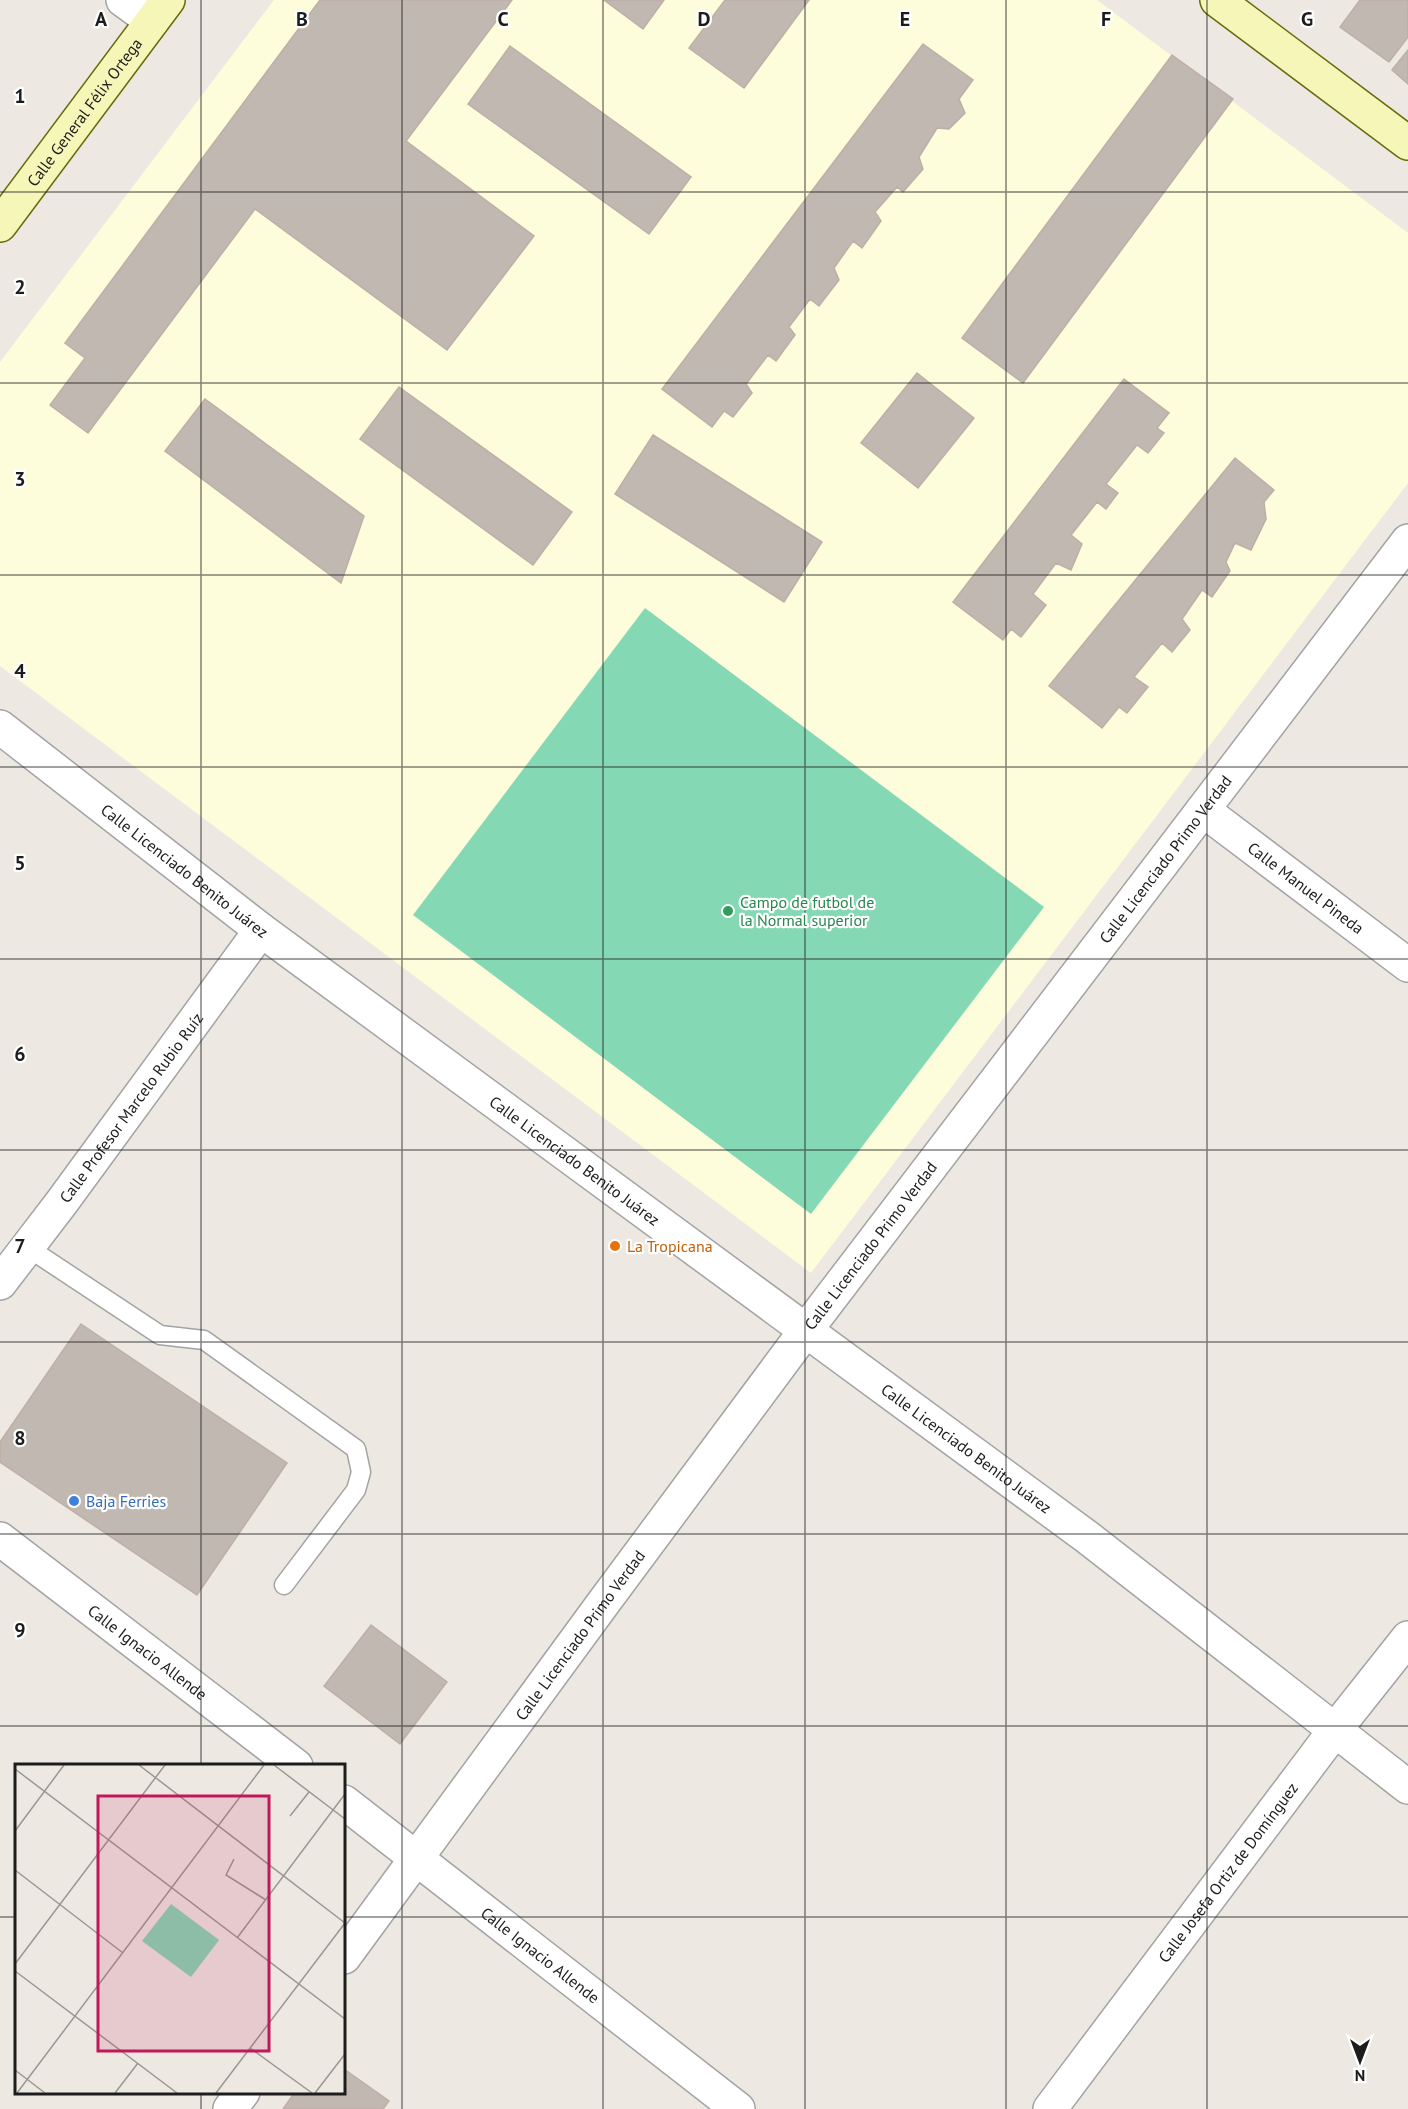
<svg xmlns="http://www.w3.org/2000/svg" width="1408" height="2109" font-family="'PT Sans',sans-serif">
	<style>
		.education { fill: #fdfcdb }
		.pitch { fill: #84d9b4 }
		.building { fill: #c1b8b2; stroke: #beafa6; stroke-width: 1.5 }
		.lines { fill: none; stroke-linecap: round; stroke-linejoin: round }
		.lane-casing { stroke: #a3a3a3; stroke-width: 21 }
		.street-casing { stroke: #a3a3a3; stroke-width: 36 }
		.secondary-casing { stroke: #666c0a; stroke-width: 36 }
		.lane { stroke: #fff; stroke-width: 18 }
		.street { stroke: #fff; stroke-width: 33 }
		.secondary { stroke: #f5f6b8; stroke-width: 33 }
		.grid { fill: none; stroke: #1c1c1c; stroke-width: 1.5; stroke-opacity: 0.55 }
		.leisure-dot { fill: #2e9e5b; stroke: #fff; stroke-width: 2 }
		.food-dot { fill: #e8710a; stroke: #fff; stroke-width: 2 }
		.shop-dot { fill: #3f7fe0; stroke: #fff; stroke-width: 2 }
		.labels { text-anchor: middle; stroke-width: 4.5; stroke-linejoin: round; paint-order: stroke }
		.street-label { font-size: 16px; fill: #1c1c1c; stroke: #fff }
		.leisure-label { font-size: 16px; fill: #27864d; stroke: #fff; text-anchor: start }
		.food-label { font-size: 16px; fill: #c56008; stroke: #fff; text-anchor: start }
		.shop-label { font-size: 16px; fill: #366cbe; stroke: #fff; text-anchor: start }
		.inset-road { fill: none; stroke: #999793; stroke-width: 1.5 }
		.view { fill: #c2185b; fill-opacity: 0.15; stroke: #c2185b; stroke-width: 3 }
		.inset-edge { fill: none; stroke: #1c1c1c; stroke-width: 3 }
		.grid-label { font-size: 20px; text-anchor: middle; font-weight: bold; fill: #1c1c1c; stroke: #fff; stroke-width: 4.5; stroke-linejoin: round; paint-order: stroke }
	</style>
	<rect width="100%" height="100%" fill="#ede9e2"/>
	<!-- education -->
	<path class="education" d="M274,0H1097L1408,233V483L811,1273L0,666V362Z"/>
	<!-- pitch -->
	<path class="pitch" d="M645,608L1044,907L811,1214L413,915Z"/>
	<!-- building -->
	<path class="building" d="M320,0H512L406,141L534,236L447,350L255,209L88,433L50,405L85,358L65,343Z
		M604,0H664L643,29Z
		M725,0H809L744,88L689,48Z
		M1360,0H1408V37L1389,62L1340,27Z
		M923,44L973,80L959,99L965,113L949,129L937,128L919,157L923,169L903,192L897,187L875,212L881,221L862,248L853,241L834,268L839,280L819,306L810,299L789,327L795,335L776,361L768,355L746,384L752,393L733,417L724,411L712,427L662,389Z
		M510,46L691,177L649,234L468,104Z
		M1408,50V84L1392,70Z
		M1172,55L1233,99L1023,383L962,338Z
		M917,373L974,418L918,488L861,443Z
		M1124,379L1169,413L1157,428L1164,433L1148,453L1137,445L1106,484L1118,493L1106,509L1097,502L1071,535L1082,544L1071,570L1056,563L1033,594L1046,605L1021,637L1011,629L1003,640L953,602Z
		M399,387L572,512L533,565L360,439Z
		M205,399L364,516L341,583L165,451Z
		M653,435L822,542L784,602L615,494Z
		M1235,458L1274,490L1264,502L1266,519L1251,550L1235,543L1226,562L1230,571L1212,597L1202,590L1182,619L1190,630L1172,652L1162,643L1134,677L1148,687L1127,713L1119,707L1102,728L1049,686Z
		M81,1324L287,1463L197,1595L0,1462V1442Z
		M371,1625L447,1682L400,1744L324,1686Z
		M344,2069L389,2101L383,2109H283L295,2092H344Z"/>
	<g class="lines">
		<defs>
			<path id="lane" d="M27,1247L160,1335L204,1340L356,1449L361,1472L356,1490L284,1585"/>
			<g id="street">
				<path d="M123,0L152,21"/>
				<path id="s1" d="M0,727L261,930L1087,1537L1408,1787"/>
				<path id="s2" d="M1203,810L1408,965"/>
				<path id="s3" d="M0,1283L62,1202L261,930"/>
				<path id="s4" d="M0,1539L296,1766"/>
				<path id="s5" d="M344,1802L738,2109"/>
				<path id="s6" d="M344,1957L604,1602L806,1330L1408,541"/>
				<path d="M230,2109L243,2092"/>
				<path id="s7" d="M1050,2109L1335,1730L1408,1638"/>
			</g>
			<g id="secondary">
				<path d="M1217,0L1408,143"/>
				<path id="s8" d="M0,225L168,0"/>
			</g>
		</defs>
		<!-- lane casing -->
		<use href="#lane" class="lane-casing"/>
		<!-- street casing -->
		<use href="#street" class="street-casing"/>
		<!-- secondary casing -->
		<use href="#secondary" class="secondary-casing"/>
		<!-- lane -->
		<use href="#lane" class="lane"/>
		<!-- street -->
		<use href="#street" class="street"/>
		<!-- secondary -->
		<use href="#secondary" class="secondary"/>
	</g>
	<!-- grid -->
	<path class="grid" d="M201,0V1766M402,0V2109M603,0V2109M805,0V2109M1006,0V2109M1207,0V2109M0,192H1408M0,383H1408M0,575H1408M0,767H1408M0,959H1408M0,1150H1408M0,1342H1408M0,1534H1408M0,1726H1408M0,1917H16M344,1917H1408M201,2092V2109"/>
	<!-- markers -->
	<circle class="leisure-dot" cx="728" cy="911" r="6"/>
	<circle class="food-dot" cx="615" cy="1246" r="6"/>
	<circle class="shop-dot" cx="74" cy="1501" r="6"/>
	<g class="labels">
		<!-- street labels -->
		<g class="street-label">
			<text dy="6" stroke="none"><textPath href="#s8" startOffset="141">Calle General Félix Ortega</textPath></text>
			<text dy="6" stroke="none"><textPath href="#s6" startOffset="1371">Calle Licenciado Primo Verdad</textPath></text>
			<text dy="6" stroke="none"><textPath href="#s1" startOffset="234">Calle Licenciado Benito Juárez</textPath></text>
			<text dy="6" stroke="none"><textPath href="#s2" startOffset="129">Calle Manuel Pineda</textPath></text>
			<text dy="6" stroke="none"><textPath href="#s3" startOffset="219">Calle Profesor Marcelo Rubio Ruíz</textPath></text>
			<text dy="6" stroke="none"><textPath href="#s1" startOffset="720">Calle Licenciado Benito Juárez</textPath></text>
			<text dy="6" stroke="none"><textPath href="#s6" startOffset="885">Calle Licenciado Primo Verdad</textPath></text>
			<text dy="6" stroke="none"><textPath href="#s1" startOffset="1206">Calle Licenciado Benito Juárez</textPath></text>
			<text dy="6" stroke="none"><textPath href="#s6" startOffset="399">Calle Licenciado Primo Verdad</textPath></text>
			<text dy="6" stroke="none"><textPath href="#s4" startOffset="186">Calle Ignacio Allende</textPath></text>
			<text dy="6" stroke="none"><textPath href="#s7" startOffset="296">Calle Josefa Ortiz de Domínguez</textPath></text>
			<text dy="6" stroke="none"><textPath href="#s5" startOffset="249">Calle Ignacio Allende</textPath></text>
		</g>
		<!-- leisure labels -->
		<g class="leisure-label">
			<text x="740" y="908">Campo de futbol de<tspan x="740" dy="18">la Normal superior</tspan></text>
		</g>
		<!-- food labels -->
		<g class="food-label">
			<text x="627" y="1252">La Tropicana</text>
		</g>
		<!-- shop labels -->
		<g class="shop-label">
			<text x="86" y="1507">Baja Ferries</text>
		</g>
	</g>
	<!-- overview -->
	<g transform="translate(15 1764)">
		<rect width="330" height="330" fill="#ede9e2"/>
		<path d="M156,140L204,176L176,213L127,177Z" fill="#84d9b4"/>
		<path class="inset-road" d="M124,1L330,159M259,1L330,55M0,5L330,255M275,52L294,28M0,67L49,1M219,95L211,111L251,136M0,106L108,189M222,174L330,30M0,200L150,1M0,207L162,329M235,284L297,329M0,306L30,329M2,329L249,1M100,329L123,299M201,329L330,159M300,329L330,290"/>
		<path class="view" d="M83,32H254V287H83Z"/>
		<rect width="330" height="330" class="inset-edge"/>
	</g>
	<g class="grid-label">
		<text x="101" y="26">A</text>
		<text x="302" y="26">B</text>
		<text x="503" y="26">C</text>
		<text x="704" y="26">D</text>
		<text x="905" y="26">E</text>
		<text x="1106" y="26">F</text>
		<text x="1307" y="26">G</text>
		<text x="20" y="103">1</text>
		<text x="20" y="294">2</text>
		<text x="20" y="486">3</text>
		<text x="20" y="678">4</text>
		<text x="20" y="870">5</text>
		<text x="20" y="1061">6</text>
		<text x="20" y="1253">7</text>
		<text x="20" y="1445">8</text>
		<text x="20" y="1637">9</text>
	</g>
	<!-- north arrow -->
	<g transform="translate(1360 2061) rotate(180)" stroke="#ffffff" stroke-width="4.5" paint-order="stroke">
	<path d="M0-4.5L10 22L0 15L-10 22Z" fill="#1c1c1c"/>
	<text y="-9" font-size="16" font-weight="bold" text-anchor="middle" fill="#1c1c1c">N</text>
	</g>
</svg>
